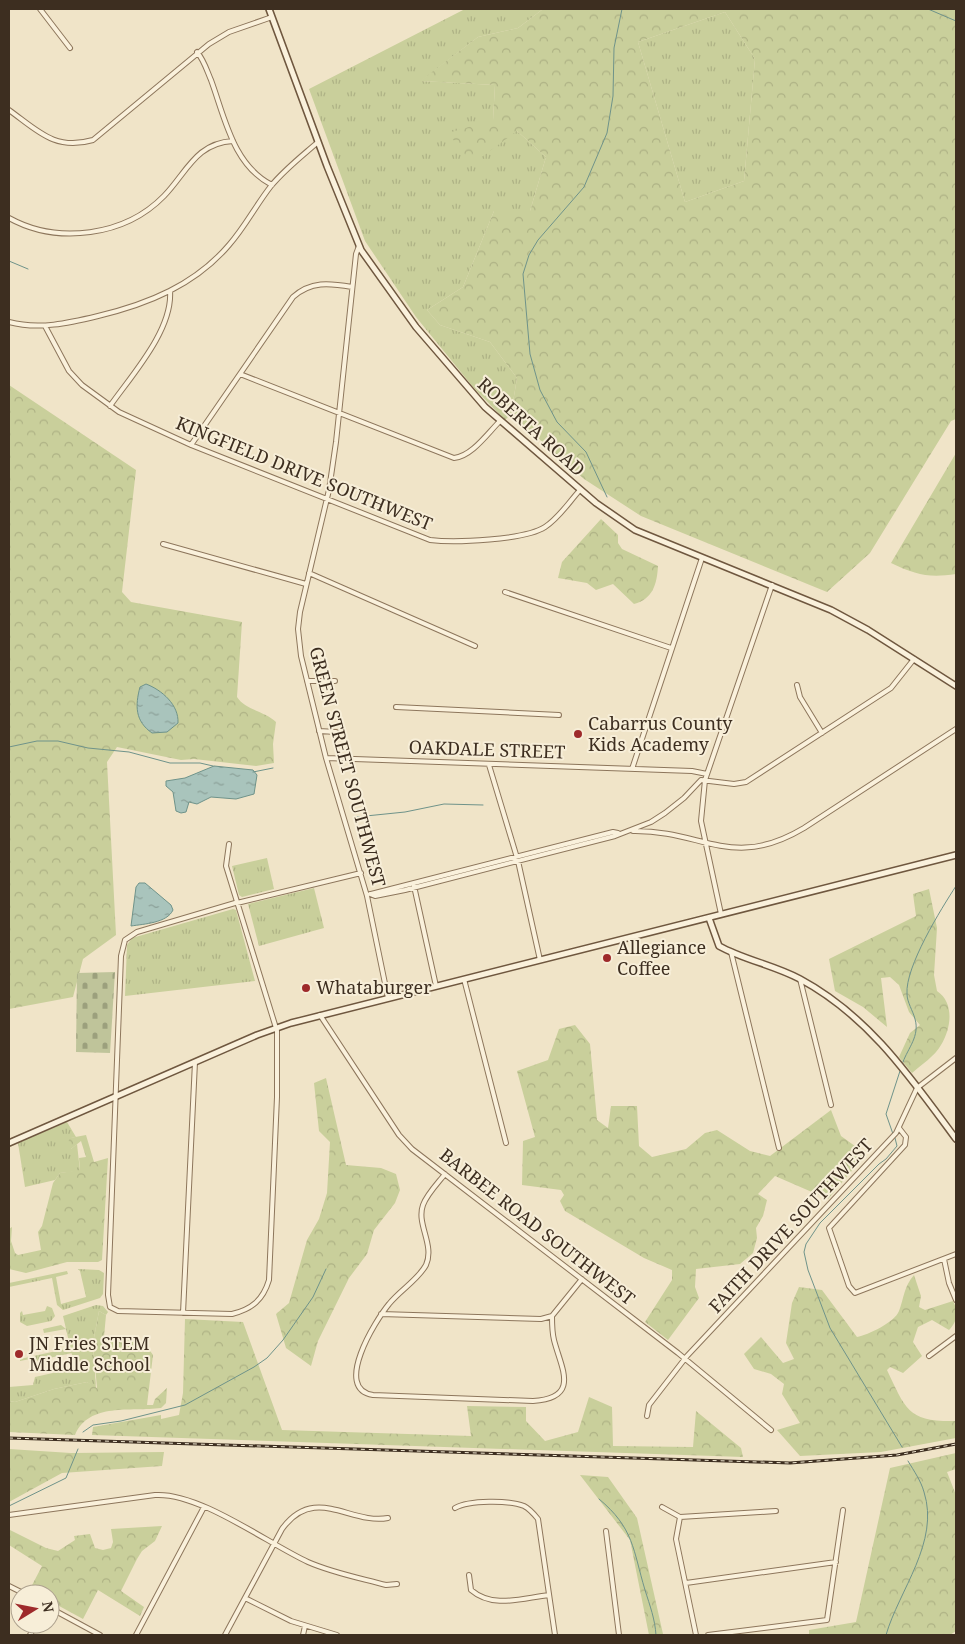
<svg xmlns="http://www.w3.org/2000/svg" width="965" height="1644" font-family="'Noto Serif',serif">
	<style>
		.grass { fill: url(#grass-tufts) }
		.forest { fill: url(#forest-crowns); fill-rule: evenodd }
		.cemetery { fill: url(#cemetery-stones) }
		.water { fill: url(#water-ripples); stroke: #6f938a }
		.lines { fill: none; stroke-linecap: round; stroke-linejoin: round }
		.stream { stroke: #6f938a; stroke-width: 1 }
		.street-casing { stroke: #8d765c; stroke-width: 6 }
		.secondary-casing { stroke: #6f573f; stroke-width: 8 }
		.street { stroke: #faf1dc; stroke-width: 4 }
		.secondary { stroke: #faf1dc; stroke-width: 5 }
		.rail-casing { stroke: #3d2e20; stroke-width: 3 }
		.rail { stroke: #f7eed8; stroke-width: 1; stroke-dasharray: 4; stroke-linecap: butt }
		.poi-dot { fill: #9e2a2b; stroke: #f7eed8; stroke-width: 2 }
		.labels { text-anchor: middle; stroke-width: 4; stroke-linejoin: round; paint-order: stroke }
		.street-label { font-size: 18px; fill: #3d2e20; stroke: #f7eed8 }
		.poi-label { font-size: 18px; fill: #3d2e20; stroke: #f7eed8; text-anchor: start }
	</style>
	<defs>
		<pattern id="grass-tufts" width="24" height="20" patternUnits="userSpaceOnUse" patternTransform="scale(1.25)"><rect width="24" height="20" fill="#c9cf9b"/><path d="M3 7l-1-3M5 7V3M7 7l1-3M15 17l-1-3M17 17v-4M19 17l1-3" fill="none" stroke="#aeb285"/></pattern>
		<pattern id="forest-crowns" width="20" height="18" patternUnits="userSpaceOnUse" patternTransform="scale(1.25)"><rect width="20" height="18" fill="#c9cf9b"/><path d="M2 6a3 3 0 1 1 6 0M12 15a3 3 0 1 1 6 0" fill="none" stroke="#aeb285"/></pattern>
		<pattern id="cemetery-stones" width="16" height="16" patternUnits="userSpaceOnUse" patternTransform="scale(1.25)"><rect width="16" height="16" fill="#bfc49a"/><path d="M2 7V4a2 2 0 0 1 4 0v3zM10 15v-3a2 2 0 0 1 4 0v3z" fill="#9ca07d"/></pattern>
		<pattern id="water-ripples" width="26" height="14" patternUnits="userSpaceOnUse" patternTransform="scale(1.25)"><rect width="26" height="14" fill="#a9c4bc"/><path d="M2 4q2-2 4 0t4 0M15 11q2-2 4 0t4 0" fill="none" stroke="#8ba098"/></pattern>
	</defs>
	<rect width="100%" height="100%" fill="#f0e4c8"/>
	<!-- grass -->
	<path class="grass" d="M465,9H543L518,28L478,37L421,81L495,85L493,120L517,131L546,157L530,211H494L463,287L427,310L440,325L490,342L517,378L511,414L505,420L473,387L416,317L365,241L309,89Z
		M725,12L755,59L744,181L685,202L638,42Z
		M267,858L274,889L242,897L239,895L232,866Z
		M314,888L324,928L259,946L248,904Z
		M233,909L236,910L255,981L125,996L127,945L132,938Z
		M67,1122L76,1137L71,1138V1149L77,1144L80,1171L60,1173L55,1180L25,1187L18,1143Z
		M78,1269L99,1270L104,1273L103,1294L100,1298L63,1310L57,1305L52,1278L9,1287V1283L67,1271L68,1274L56,1277L61,1304L86,1297L80,1271Z
		M96,1305L103,1306L108,1312L106,1315L99,1311L93,1343L96,1389L87,1382L54,1389L15,1402L9,1401V1387L33,1385L35,1377L75,1368L63,1316Z
		M47,1306L52,1308L55,1316L51,1321L27,1326L20,1322V1313L22,1311L23,1315L45,1311Z
		M61,1325L66,1329L44,1333L43,1329Z
		M70,1348L72,1353L31,1362L30,1359L20,1361V1359Z"/>
	<!-- forest -->
	<path class="forest" d="M543,9H956V419L951,421L870,553L827,592L641,516L584,479L511,414L517,378L490,342L440,325L427,310L463,287L494,211H530L546,157L517,131L472,164L448,133L493,120L495,85L420,81L478,37L518,28ZM725,12L755,59L744,181L685,202L638,42Z
		M9,385L136,470L122,592L131,602L242,622L237,697C245,710 265,711 276,722L273,744L274,763L256,766L194,759L181,760L117,747L107,762L116,935L83,959L73,997L9,1009Z
		M956,453V574C929,578 916,575 891,563Z
		M601,519L618,535V543L622,549L658,566C657,584 653,599 634,604L613,584L596,590L587,583L558,578L562,562Z
		M929,889L937,928L934,975L937,991C955,1003 951,1029 941,1045C935,1056 921,1065 912,1073L899,1057L910,1033L920,1025L909,1012L899,985L890,977L881,978L887,1027L863,1007L835,991L829,959L916,916L913,894Z
		M575,1025L590,1044L597,1120L608,1128L611,1106H637L639,1146L652,1157L686,1149L705,1133L717,1130L750,1151L770,1156L831,1110L841,1136L866,1154L828,1199L775,1176L758,1194L767,1200L763,1216L756,1228L757,1238L753,1253L740,1264L696,1269L695,1287L699,1298L668,1340L645,1322L672,1280V1270L644,1258L565,1211L560,1201L564,1195L561,1190L522,1185L523,1141L535,1137L517,1071L548,1060L559,1029Z
		M326,1078L346,1165L381,1168L396,1174L400,1190L395,1203L374,1230L367,1254L349,1278L318,1341L311,1366L286,1348L276,1314L289,1303L307,1240L319,1219L327,1193L330,1142L319,1131L314,1083Z
		M86,1135L94,1162L108,1158L102,1260L98,1262H67L26,1273L9,1269V1229L12,1227L11,1241L15,1253L18,1255L41,1250L38,1232L42,1226L53,1183L60,1173L80,1170L79,1158L86,1157L81,1141L71,1149L67,1144L70,1138Z
		M914,1275L921,1296L919,1307L925,1310L953,1301C959,1312 957,1322 949,1330L932,1320L918,1327L913,1342L922,1356L903,1373L890,1367L887,1370C906,1410 908,1422 956,1421V1438L881,1452L800,1456L777,1430L800,1423L782,1394L784,1384L771,1374L754,1369L744,1354L761,1337L783,1363L794,1359L786,1343L792,1303L799,1287L822,1290L857,1337C868,1335 895,1322 899,1311C904,1298 904,1286 914,1275Z
		M99,1311L106,1315L104,1337L110,1342C132,1339 140,1335 153,1355L147,1405H153L155,1399L167,1388L166,1403L161,1408C131,1412 89,1402 75,1435L9,1432V1401L15,1402L54,1389L87,1382L97,1388L93,1343Z
		M185,1319L243,1322L282,1430L471,1436L467,1406L526,1407V1421L545,1441L578,1432L589,1397L612,1407L613,1446L693,1447L696,1411L741,1448L743,1457L92,1435L93,1427L161,1415V1419L179,1415L183,1393Z
		M9,1449L71,1453L164,1452L162,1466L62,1473L9,1502Z
		M956,1453V1469L947,1472L956,1495V1631L950,1635H809V1630L856,1622L890,1468Z
		M580,1475L608,1477L637,1518L663,1634L649,1635L630,1540Z
		M9,1525L10,1530L46,1548L58,1551L75,1540L74,1536L90,1534L95,1548L103,1550L111,1548L113,1542L111,1529L162,1526L155,1541L142,1551L137,1559L121,1591L144,1607L140,1616L98,1590L83,1619L50,1601V1594H35L29,1591L42,1566L9,1545Z"/>
	<!-- cemetery -->
	<path class="cemetery" d="M115,972L110,1053L76,1052L77,973Z"/>
	<!-- water -->
	<path class="water" d="M146,684C162,690 179,705 178,723L167,732L152,733C135,721 135,706 140,687Z
		M214,766L253,770L257,775L254,794L236,799L211,797L197,804L189,802L186,812L181,813L176,811L173,792L166,786V781L185,778Z
		M139,883H145L171,905L173,910C167,923 144,924 131,926L136,887Z"/>
	<g class="lines">
		<!-- stream -->
		<path class="stream" d="M928,9L956,21
			M9,261L28,269
			M607,497L586,452L557,422L540,390L530,354L523,274L529,255L538,240L584,187L607,133L613,96L614,48L622,9
			M9,747L37,741H58L88,748L129,752L170,763H200L213,766
			M253,772L273,768
			M356,817L405,812L444,804L483,805
			M903,1062C908,1048 920,1036 915,1019C913,1011 907,1002 907,994C905,967 941,909 956,886
			M893,1134L886,1114L900,1071
			M895,1138L897,1146L886,1159L879,1164L820,1223L806,1244L804,1252L808,1270L830,1328L902,1447
			M83,1432L93,1425L121,1421L185,1405L254,1367L267,1358L283,1340L313,1297L326,1269
			M599,1499C634,1528 633,1550 645,1590C650,1606 655,1619 656,1635
			M9,1506L66,1478L78,1449
			M886,1635C899,1590 940,1542 924,1492C921,1481 914,1471 908,1461"/>
		<defs>
			<path id="street" d="M40,9L70,48
				M197,52C204,60 207,71 211,80C225,118 233,165 272,185
				M9,110C38,131 55,151 93,140L209,44L229,32L272,17
				M9,218C58,245 125,236 164,196C187,172 196,143 233,141
				M359,246L356,254L336,442L329,490L300,612L298,629L301,656L326,758L367,896L388,998
				M9,322C39,330 69,323 98,316C148,304 195,285 229,245C245,227 256,205 271,186C285,169 302,156 318,142
				M45,326L69,371L82,385L119,412L191,445L430,540C455,543 525,540 545,527C559,518 569,502 580,490
				M240,374L454,458C472,456 487,434 500,421
				M110,406C131,376 173,330 170,291
				M191,445L293,297C311,281 329,283 352,287
				M163,544L306,584
				M309,573L475,646
				M505,592L671,648
				M307,681H335
				M797,685L800,697L822,733
				M396,707L559,715
				M319,731L336,732
				M326,758L692,771L707,774
				M489,765L518,861L540,960
				M632,769L702,558
				M633,831C703,830 732,871 804,828L956,729
				M229,844L226,866L276,1028L277,1031V1097L269,1280C263,1300 252,1309 232,1314L118,1311L110,1307L108,1295L121,956L125,940L137,932L235,903H237L361,873
				M414,886L436,986
				M370,894L375,896L405,890L615,836L651,822L665,813L684,798L701,780L734,784L746,782L891,688L914,659
				M371,894L613,832L618,833
				M721,914L701,821L705,780L772,585
				M731,952L779,1148
				M464,979L506,1143
				M800,979L831,1105
				M320,1015L399,1135L412,1149L678,1353L771,1430
				M899,1128L906,1137L905,1145L829,1228L849,1286L855,1293L956,1254
				M445,1174C438,1183 427,1194 423,1205C416,1224 435,1245 426,1265C418,1280 400,1290 389,1304C375,1321 333,1389 373,1395L533,1401C581,1398 561,1368 554,1340C552,1332 552,1324 552,1316L582,1279
				M944,1259L949,1283L956,1300
				M183,1313L195,1062
				M381,1314L541,1319L552,1316
				M929,1356L956,1336
				M647,1416L649,1405L687,1356L896,1133L917,1088L956,1058
				M662,1507L680,1517L676,1539L696,1635
				M455,1508C469,1500 509,1500 524,1506C530,1509 534,1514 538,1519L555,1635
				M9,1515L155,1495C199,1492 267,1543 308,1562C333,1573 360,1578 386,1585L397,1584
				M680,1517L776,1511
				M606,1531L619,1635
				M469,1575L471,1590C493,1609 522,1598 549,1595
				M686,1583L836,1562
				M9,1586L25,1594
				M245,1598L291,1621L337,1635
				M50,1608L100,1635
				M30,1635L36,1624
				M136,1635L204,1507
				M225,1635L282,1529C315,1484 350,1525 388,1518
				M303,1635L305,1626
				M708,1635L827,1620L843,1510"/>
			<path id="secondary" d="M269,9L327,166L361,250L416,327L485,407L596,503L635,530L831,610L868,630L956,686
				M709,918L719,946C744,960 774,965 800,979C869,1016 911,1078 956,1139
				M9,1143L257,1035L291,1023L956,855"/>
		</defs>
		<!-- street casing -->
		<use href="#street" class="street-casing"/>
		<!-- secondary casing -->
		<use href="#secondary" class="secondary-casing"/>
		<!-- street -->
		<use href="#street" class="street"/>
		<!-- secondary -->
		<use href="#secondary" class="secondary"/>
		<defs>
			<path id="rail" d="M9,1438L790,1463L897,1455L956,1444"/>
		</defs>
		<!-- rail casing -->
		<use href="#rail" class="rail-casing"/>
		<!-- rail -->
		<use href="#rail" class="rail"/>
	</g>
	<!-- markers -->
	<g class="poi-dot">
		<circle cx="578" cy="734" r="5"/>
		<circle cx="607" cy="958" r="5"/>
		<circle cx="306" cy="988" r="5"/>
		<circle cx="19" cy="1354" r="5"/>
	</g>
	<g class="labels">
		<!-- street labels -->
		<g class="street-label">
			<text transform="translate(531 427) rotate(42)" y="6">ROBERTA ROAD</text>
			<text transform="translate(304 474) rotate(22)" y="6">KINGFIELD DRIVE SOUTHWEST</text>
			<text transform="translate(487 750) rotate(2)" y="6">OAKDALE STREET</text>
			<text transform="translate(347 767) rotate(75)" y="6">GREEN STREET SOUTHWEST</text>
			<text transform="translate(791 1226) rotate(-47)" y="6">FAITH DRIVE SOUTHWEST</text>
			<text transform="translate(537 1227) rotate(38)" y="6">BARBEE ROAD SOUTHWEST</text>
		</g>
		<!-- poi labels -->
		<g class="poi-label">
			<text x="588" y="730">Cabarrus County<tspan x="588" dy="21">Kids Academy</tspan></text>
			<text x="617" y="954">Allegiance<tspan x="617" dy="21">Coffee</tspan></text>
			<text x="316" y="994">Whataburger</text>
			<text x="29" y="1350">JN Fries STEM<tspan x="29" dy="21">Middle School</tspan></text>
		</g>
	</g>
	<!-- border -->
	<rect width="965" height="1644" fill="none" stroke="#3d2e20" stroke-width="20"/>
	<!-- north arrow -->
	<g transform="translate(35 1609) rotate(80)"><circle r="24" fill="#f7eed8" stroke="#ada18e"/>
	<path d="M0-4L9 19L0 12L-9 19Z" fill="#9e2a2b"/>
	<text y="-8" font-size="14" font-weight="bold" text-anchor="middle" fill="#3d2e20">N</text>
	</g>
</svg>
